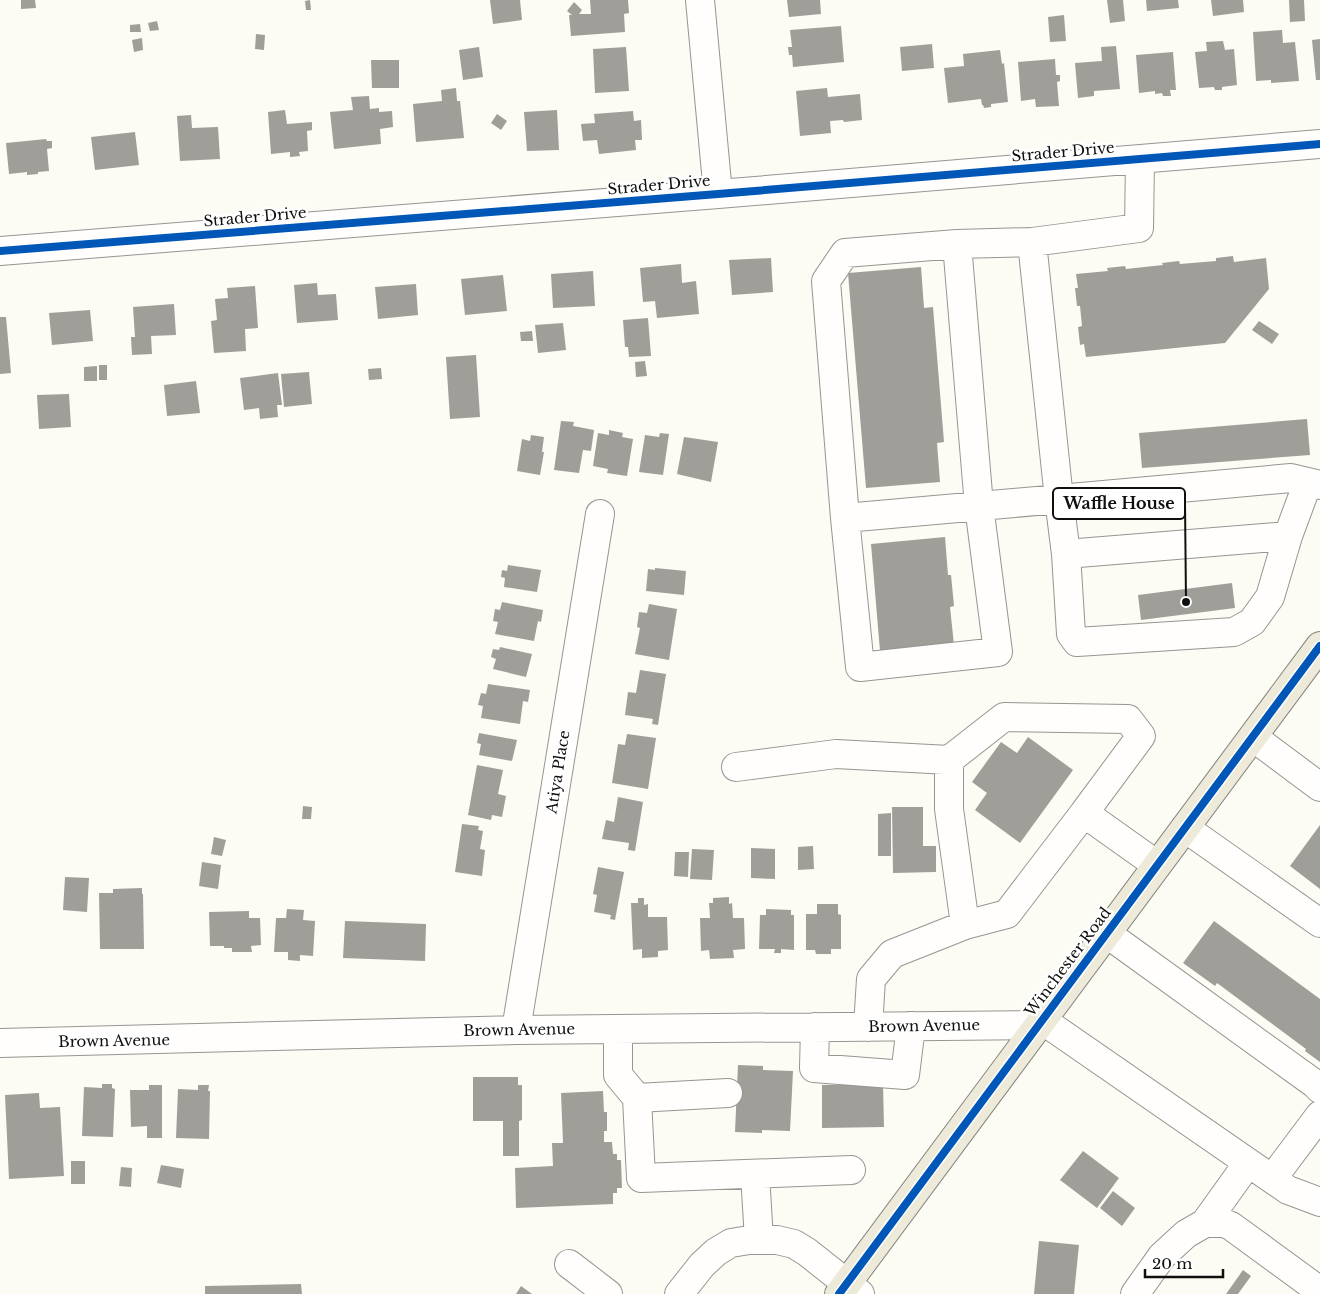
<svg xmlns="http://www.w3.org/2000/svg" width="1320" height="1294" font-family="'Libre Baskerville',serif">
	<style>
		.building { fill: #9f9e99 }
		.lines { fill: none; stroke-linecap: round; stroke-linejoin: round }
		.minor-casing { stroke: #969592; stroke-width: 30 }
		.major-casing { stroke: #83837f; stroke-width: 30 }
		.minor { stroke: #fffefd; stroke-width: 28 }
		.major { stroke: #eeead9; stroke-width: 28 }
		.cycleway-casing { stroke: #fff; stroke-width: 11 }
		.cycleway { stroke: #0057b8; stroke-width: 8 }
		.labels { text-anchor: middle; stroke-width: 5; stroke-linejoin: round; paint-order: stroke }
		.street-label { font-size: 15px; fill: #0f0f0f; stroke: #fff }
		.leader { fill: none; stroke: #0f0f0f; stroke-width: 2 }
		.callout-dot { fill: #0f0f0f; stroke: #fff; stroke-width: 2 }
		.callout { fill: #fff; stroke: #0f0f0f; stroke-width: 2 }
		.callout-label { font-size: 16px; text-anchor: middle; font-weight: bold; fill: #0f0f0f }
	</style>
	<rect width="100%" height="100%" fill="#fcfbf4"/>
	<!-- building -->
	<path class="building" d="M21,0H35L36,8L21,9Z
		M310,0L311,10H306L305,1Z
		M490,0H520L522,20L493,24Z
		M590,0H628L629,13L624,14L625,32L571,36L569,15H572L567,11L574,2L582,10L579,14H591Z
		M787,0H820L821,14L789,17Z
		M1107,0H1123L1125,21L1110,23Z
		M1146,0H1178L1179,8L1147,11Z
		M1211,0H1243L1244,12L1213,16Z
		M1289,0H1304L1305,21L1290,22Z
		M1064,15L1066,41L1050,42L1048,17Z
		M157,21L159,30L150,31L148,23Z
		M140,24L141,32H130V25Z
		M841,26L844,62L793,67L792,55H789L788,47H792L790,30Z
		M1282,30L1283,43L1295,42L1299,81L1271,83V80L1256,81L1253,32Z
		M256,34L265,35L264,50L255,49Z
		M142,38L143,50L134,52L132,40Z
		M1320,39V80H1316L1312,40Z
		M1223,41L1225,50L1234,49L1237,85L1222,87V90H1215L1214,87L1199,88L1195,52L1207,51L1206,42Z
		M932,44L934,68L902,71L900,47Z
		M1116,46L1120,89L1094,91V96L1078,98L1075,63L1102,61L1101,47Z
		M479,47L483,77L463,80L459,50Z
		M626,47L629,91L595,93L593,49Z
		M1000,50L1002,64L1004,63L1008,102L991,104V107L984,108L983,105H982L981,99L948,103L944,68L964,66L963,54Z
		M1173,52L1176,90H1170L1171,96H1163L1162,93L1155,94V91L1139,93L1136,55Z
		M1055,59L1056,75H1060V81L1057,82L1059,106L1036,107L1035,99L1021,101L1018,62Z
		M371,60H399V88H372Z
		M456,88L457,101H460L464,138L416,142L413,104L442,101L441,90Z
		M827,88L828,97L860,94L862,120L844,122L843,120L830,121L831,133L800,136L796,91Z
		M369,96L370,109L379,108V112L392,111L393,127L380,129L381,144L334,149L330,112L353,110L351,97Z
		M285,110L287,124L312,122V130L307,131L308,151L299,152L300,156L290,157V152L271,154L268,112Z
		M557,110L559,150L527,151L524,112Z
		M633,111L634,121L641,120L642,140H635L636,150L599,154L597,140L583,141L581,124L595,123L594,114Z
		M497,114L507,121L501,130L491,123Z
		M191,115L192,128L218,127L220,159L180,161L177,116Z
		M135,132L139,165L95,170L91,137Z
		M46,139L47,141H52V148L47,149L49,171L38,172V174L27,175V172L9,174L6,143Z
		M1233,256L1234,262L1266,258L1269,289L1225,343L1086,357L1084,344L1080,345L1078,327L1082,326L1080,306H1077L1075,288H1078L1076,274L1108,271L1107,268L1125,266L1126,269L1163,265L1162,263L1179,261L1180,264L1216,261V258Z
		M771,258L773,292L732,295L729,260Z
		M681,264L682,283L696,281L699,314L657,318L655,301L643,302L640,268Z
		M921,267L924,308L933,307L944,442L937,443L940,482L866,488L848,273Z
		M593,271L595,306L553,308L551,274Z
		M503,275L507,311L465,315L461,279Z
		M317,283L318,295L336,294L338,320L297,323L294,285Z
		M416,284L418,315L378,319L375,287Z
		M255,286L258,328L245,329L246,351L214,353L211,321L217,320L215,299L228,298L227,288Z
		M174,304L176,335L151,336L152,354L132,355L131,337H135L133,307Z
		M90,310L93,341L52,345L49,313Z
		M0,317H6L11,373L0,374Z
		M648,318L651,356L629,357L628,347H625L623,320Z
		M1259,321L1279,334L1272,344L1252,330Z
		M563,323L566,350L538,353L535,325Z
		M532,331L533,341H521L520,332Z
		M476,355L480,417L450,419L446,357Z
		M645,361L647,376L636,377L635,362Z
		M99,365H107V380H99Z
		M97,366V381H84V367Z
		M381,368L382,379L369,380L368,369Z
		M309,372L312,404L284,407L281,374Z
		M278,373L282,405H277L278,417L260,419L259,408L244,410L240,378Z
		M196,381L200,413L167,416L164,385Z
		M69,394L71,427L39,429L37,395Z
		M1307,419L1310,455L1142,468L1139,433Z
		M561,421L574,422L573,426L594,430L591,451L583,450L579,473L554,470Z
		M609,430L623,433L622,437L633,439L627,476L607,473L608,469L593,466L598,433L609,435Z
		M660,433L669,434L663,475L639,472L645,435L659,437Z
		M531,435L544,437L542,452H544L540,475L517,471L522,439L530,441Z
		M684,437L718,442L711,482L677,474Z
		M945,537L948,575H951L954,606L950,607L954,645L880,651L871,544Z
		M508,565L541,570L537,592L504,587L505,578L501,577L502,570L507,571Z
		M655,568L686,571L684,595L646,591L648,569L655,570Z
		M1232,583L1235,608L1141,620L1138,595Z
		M502,602L543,610L541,622L538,621L534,641L495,634L498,622L493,621L495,609L500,610Z
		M649,604L677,609L669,660L635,654L640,628L637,627L639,612L647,613Z
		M500,647L532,654L526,677L493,669L496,659L491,657L493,649L499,650Z
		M640,670L666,674L658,725L652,724L653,719L625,715L628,692L636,693Z
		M488,684L530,690L528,702L523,701L520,724L481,718L483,706L478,705L481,693L486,694Z
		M479,733L517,740L512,761L479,755L481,744L477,743Z
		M627,734L656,738L648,789L612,783L618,744L625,745Z
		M1028,737L1073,770L1020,843L975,810L987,793L972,782L1001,742L1017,753Z
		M477,765L503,770L498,794L506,796L502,817L492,815L491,820L468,815Z
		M618,797L643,802L635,851L628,850L629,843L602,839L606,820L614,822Z
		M303,806L312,807L311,819H302Z
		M892,807H923V846H936V872L893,873Z
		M891,813V856H878V814Z
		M462,824L479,826L478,830L483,831L480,849L485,850L482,876L455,872Z
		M1320,825V889L1290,866Z
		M214,837L226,840L222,856L211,854Z
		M813,846L814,869L798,870V847Z
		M751,848L775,849V879L751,878Z
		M692,849L714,850L712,880L690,879Z
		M675,852H689L688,877L674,876Z
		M202,862L221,865L218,889L199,886Z
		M598,867L624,872L615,920L610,919L611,915L594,912L597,895L593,894Z
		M65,877L89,878L87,912L63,910Z
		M142,888V894H143L144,949H100L99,893H113V889Z
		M729,897V904L732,903L733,918H744L745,949L733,950L734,958L710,959L709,950L701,951L700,918H710L709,903H713V898Z
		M638,898H644V905L648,904V917H667L668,950L658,951V957L642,958V949L633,950L631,903H638Z
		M817,904H838V914L841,915V949H831V954H816L815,950H806V914H817Z
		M287,909L304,910L303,920L315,921L313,956L300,955V961L288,960V952H274L276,918H286Z
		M766,909L791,910V915H794V950L781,949V953H774L775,949H759L760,915H766Z
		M249,911V918H260L261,945L251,946L252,952H232V948H224V946H210L209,912Z
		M345,921L426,924L425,961L343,958Z
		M1214,921L1320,999V1062L1305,1051L1306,1049L1217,983L1215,986L1183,963Z
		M738,1065L763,1066V1070L793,1071L790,1131L762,1130V1133L735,1132Z
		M473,1077H518V1085H522V1120L519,1121V1156H503V1121H473Z
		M102,1084H112V1088L115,1089L113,1137L82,1136L84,1087L102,1088Z
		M883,1084L884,1127L822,1128V1085Z
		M149,1085H162V1138H147V1126L131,1127L130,1090H149Z
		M198,1085H209L208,1091H210L209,1139L176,1138L178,1089L198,1090Z
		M603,1091L604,1112H607V1131H604V1142H612L613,1154H617V1160H621L622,1188H617V1193H613V1204L516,1208L515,1168L553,1166L552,1143H563L561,1093Z
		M39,1093L40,1108L60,1107L64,1176L9,1179L5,1095Z
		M1083,1151L1119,1178L1097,1208L1060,1180Z
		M71,1161H85V1184H71Z
		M161,1165L184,1169L181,1188L157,1183Z
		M121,1167L132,1168L131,1187L119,1186Z
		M1113,1191L1135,1208L1122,1226L1100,1208Z
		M1039,1241L1079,1245L1074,1294H1034Z
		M1243,1270L1251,1276L1238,1294H1226Z
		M301,1284L302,1294H205V1286Z
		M521,1286L532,1294H516Z"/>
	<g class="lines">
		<defs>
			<path id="minor" d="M700,0L718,194
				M1140,159L1139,228L1032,242L1059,499L1291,478L1320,485
				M957,244L1032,242
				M0,251L718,194L1320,144
				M845,518L826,281L845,253L957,244L979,506L998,652L860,667L845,518L1059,499L1066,554
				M1288,536L1066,554L1071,634L1077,642L1234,632L1252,622L1270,597L1288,536L1308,482
				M1253,737L1320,787
				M736,767L836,754L949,760
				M1084,813L1007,914L965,925L949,809V760L1004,717L1128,719L1141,736L1084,813L1157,865
				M1185,828L1320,923
				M1106,933L1315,1084L1320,1089
				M1042,1020L1288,1190L1320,1202
				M815,1027L814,1068L905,1075L911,1026
				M868,1027L871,979L892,954L965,925
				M618,1029V1075L637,1098L641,1178L851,1170
				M516,1030L600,514
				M0,1043L516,1030L1038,1025
				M637,1098L728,1093
				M755,1174L759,1240
				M1272,1179L1320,1115
				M1205,1223L1248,1163
				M569,1264L608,1294
				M679,1294L702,1265L716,1252L731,1243L749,1240H777L794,1244L807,1252L860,1294
				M1135,1294L1162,1256L1186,1234L1205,1223H1224L1231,1226L1320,1291"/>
			<path id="major" d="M839,1294L1320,646"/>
		</defs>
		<!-- minor casing -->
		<use href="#minor" class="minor-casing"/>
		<!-- major casing -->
		<use href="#major" class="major-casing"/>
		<!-- minor -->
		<use href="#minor" class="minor"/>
		<!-- major -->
		<use href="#major" class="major"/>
		<defs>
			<path id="cycleway" d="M0,251L718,194L1320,144
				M839,1294L1320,646"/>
		</defs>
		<!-- cycleway casing -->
		<use href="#cycleway" class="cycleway-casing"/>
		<!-- cycleway -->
		<use href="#cycleway" class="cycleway"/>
	</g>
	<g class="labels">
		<!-- street labels -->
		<g class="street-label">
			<text transform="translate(1063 152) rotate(-5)" y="5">Strader Drive</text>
			<text transform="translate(659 185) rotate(-5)" y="5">Strader Drive</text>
			<text transform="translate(255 217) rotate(-5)" y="5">Strader Drive</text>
			<text transform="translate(558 772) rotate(-81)" y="5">Atiya Place</text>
			<text transform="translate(1068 962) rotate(-53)" y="5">Winchester Road</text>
			<text transform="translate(924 1026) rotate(-1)" y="5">Brown Avenue</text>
			<text transform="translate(519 1030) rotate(-1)" y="5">Brown Avenue</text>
			<text transform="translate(114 1041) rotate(-1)" y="5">Brown Avenue</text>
		</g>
	</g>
	<!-- callouts -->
	<path class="leader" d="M1186 602L1185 503"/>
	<circle class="callout-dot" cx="1186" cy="602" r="5"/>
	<rect class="callout" x="1053" y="488" width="132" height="31" rx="5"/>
	<g class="callout-label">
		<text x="1119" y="509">Waffle House</text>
	</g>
	<!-- scale -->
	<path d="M1145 1269v8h78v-8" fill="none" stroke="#0f0f0f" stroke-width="2.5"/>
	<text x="1152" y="1269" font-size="15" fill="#0f0f0f" stroke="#ffffff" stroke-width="4" paint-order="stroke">20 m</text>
</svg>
